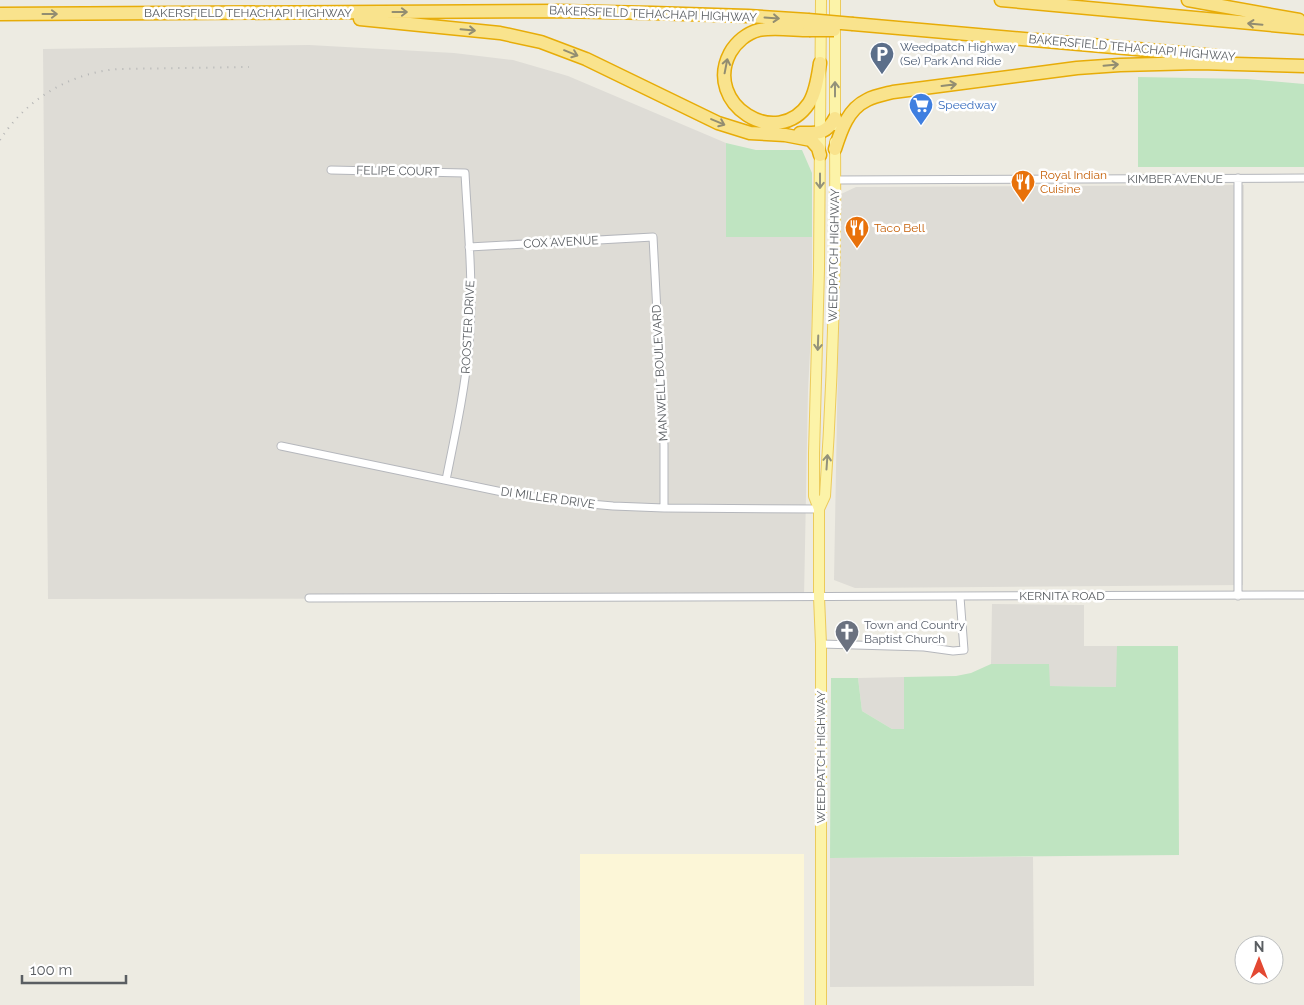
<svg xmlns="http://www.w3.org/2000/svg" width="1304" height="1005" font-family="Raleway,sans-serif">
	<style>
		.commercial { fill: #fcf6d7 }
		.industrial { fill: #dedcd6 }
		.green { fill: #bfe4c1 }
		.lines { fill: none; stroke-linecap: round; stroke-linejoin: round }
		.minor-casing { stroke: #b5b7bc; stroke-width: 9 }
		.primary-casing { stroke: #eccb5b; stroke-width: 12 }
		.motorway-casing { stroke: #e7ac08; stroke-width: 15 }
		.minor { stroke: #fff; stroke-width: 7 }
		.primary { stroke: #fcf3a8; stroke-width: 10 }
		.motorway { stroke: #f9e38d; stroke-width: 12 }
		.rail { stroke: #b3b4b4; stroke-width: 2; stroke-dasharray: 1 6; stroke-linecap: butt }
		.motorway-bridge-casing { stroke: #e7ac08; stroke-width: 15; stroke-linecap: butt }
		.motorway-bridge { stroke: #f9e38d; stroke-width: 12 }
		.oneway { stroke: #928d71 }
		.oneway2 { stroke: #93927a }
		.labels { text-anchor: middle; stroke-width: 5; stroke-linejoin: round; paint-order: stroke }
		.street-label { font-size: 12px; fill: #5a5e62; stroke: #fff }
		.service-label { font-size: 12px; fill: #4e5e75; stroke: #fff; text-anchor: start }
		.shop-label { font-size: 12px; fill: #366cbe; stroke: #fff; text-anchor: start }
		.food-label { font-size: 12px; fill: #c56008; stroke: #fff; text-anchor: start }
		.worship-label { font-size: 12px; fill: #5b616d; stroke: #fff; text-anchor: start }
	</style>
	<rect width="100%" height="100%" fill="#edebe2"/>
	<!-- commercial -->
	<path class="commercial" d="M580,854H804V1005H580Z"/>
	<!-- industrial -->
	<path class="industrial" d="M309,45L454,53L513,60L568,76L726,143V237H812V312L808,391L804,598L48,599L43,49Z
		M1244,185L1243,585L855,588L834,580L841,194L856,187Z
		M992,604L1084,605V646H1117V687L1049,686V664H991Z
		M904,677V729H892L862,711L858,678Z
		M1033,857L1034,986L830,987V858Z"/>
	<!-- green -->
	<path class="green" d="M1138,77L1247,79L1304,84V167H1138Z
		M726,143L756,150H802L812,173V237H726Z
		M1117,646H1178L1179,855L830,858L831,678H858L862,711L892,729H904V677L956,676L971,673L991,664H1049L1050,686L1116,687Z"/>
	<g class="lines">
		<defs>
			<path id="minor" d="M331,170L465,173C468,230 474,287 469,344C465,390 455,435 446,480
				M835,180L1304,178
				M469,247L653,237L664,445V508
				M281,446L512,494L579,503L613,506L664,508L819,509
				M1238,596V178
				M309,598L1304,595
				M821,644L924,647L953,651L964,650L960,597"/>
			<path id="primary" d="M821,0L819,270L814,453V496L819,509V597L821,644V1005
				M835,125V0
				M819,509L825,496C833,378 836,260 835,142"/>
			<path id="motorway" d="M1001,0L1304,28
				M1188,0L1299,20
				M0,14L557,11L652,13L748,16L808,20
				M360,19L500,33L541,42L586,59L718,123L750,133L785,135L811,140L818,148L820,155
				M853,24L1216,56
				M809,30C795,30 772,27 759,30C747,33 736,42 730,53C703,104 777,151 809,103C816,92 818,76 820,63
				M800,133C817,133 826,135 835,118
				M835,149C841,130 848,109 867,100C874,96 885,94 893,92L1077,68L1120,65L1199,63L1304,66"/>
		</defs>
		<!-- minor casing -->
		<use href="#minor" class="minor-casing"/>
		<!-- primary casing -->
		<use href="#primary" class="primary-casing"/>
		<!-- motorway casing -->
		<use href="#motorway" class="motorway-casing"/>
		<!-- minor -->
		<use href="#minor" class="minor"/>
		<!-- primary -->
		<use href="#primary" class="primary"/>
		<!-- motorway -->
		<use href="#motorway" class="motorway"/>
		<!-- rail -->
		<path class="rail" d="M0,140C26,99 70,73 118,69L249,67"/>
		<defs>
			<path id="motorway-bridge" d="M808,20L853,24
				M809,30H834"/>
		</defs>
		<!-- motorway-bridge casing -->
		<use href="#motorway-bridge" class="motorway-bridge-casing"/>
		<!-- motorway-bridge -->
		<use href="#motorway-bridge" class="motorway-bridge"/>
	</g>
	<!-- one-way arrows -->
	<defs><path id="oneway-shaft" d="M-6 0H5M1.5-3L5.5 0L1.5 3" fill="none" stroke-width="1.6" stroke-linecap="round" stroke-linejoin="round" transform="scale(1.25)"/></defs>
	<g class="oneway">
		<use href="#oneway-shaft" transform="translate(400 12)"/>
		<use href="#oneway-shaft" transform="translate(50 14)"/>
		<use href="#oneway-shaft" transform="translate(772 18) rotate(4)"/>
		<use href="#oneway-shaft" transform="translate(1255 24) rotate(-175)"/>
		<use href="#oneway-shaft" transform="translate(468 30) rotate(5)"/>
		<use href="#oneway-shaft" transform="translate(571 53) rotate(22)"/>
		<use href="#oneway-shaft" transform="translate(1111 65) rotate(-5)"/>
		<use href="#oneway-shaft" transform="translate(726 66) rotate(-79)"/>
		<use href="#oneway-shaft" transform="translate(949 85) rotate(-7)"/>
		<use href="#oneway-shaft" transform="translate(718 122) rotate(23)"/>
	</g>
	<g class="oneway2">
		<use href="#oneway-shaft" transform="translate(835 89) rotate(-90)"/>
		<use href="#oneway-shaft" transform="translate(820 181) rotate(90)"/>
		<use href="#oneway-shaft" transform="translate(818 343) rotate(92)"/>
		<use href="#oneway-shaft" transform="translate(827 462) rotate(-86)"/>
	</g>
	<!-- icons -->
	<defs>
		<symbol id="parking-pin" viewBox="-11 -11 22 30"><path d="M0 17L-7.5 6A9.5 9.5 0 1 1 7.5 6Z" fill="#5c6f8a" stroke="#fff"/><path d="M-3.5-5.5H1a3.5 3.5 0 0 1 0 7H-1V5.5H-3.5ZM-1-3.4V-.6H.8a1.4 1.4 0 0 0 0-2.8Z" fill="#fff"/></symbol>
		<symbol id="supermarket-pin" viewBox="-11 -11 22 30"><path d="M0 17L-7.5 6A9.5 9.5 0 1 1 7.5 6Z" fill="#3f7fe0" stroke="#fff"/><path d="M-6-5.5h2.5l.6 2H6L4.5 2H-2.5L-4.4-4H-6ZM-1.5 3.2a1.3 1.3 0 1 0 .1 0ZM3 3.2a1.3 1.3 0 1 0 .1 0Z" fill="#fff"/></symbol>
		<symbol id="restaurant-pin" viewBox="-11 -11 22 30"><path d="M0 17L-7.5 6A9.5 9.5 0 1 1 7.5 6Z" fill="#e8710a" stroke="#fff"/><path d="M-5-6h1v4h1v-4h1v4h1v-4h1v5L-1.5 .5V6h-2V.5L-5-1ZM5-6V6H3V1.5H1.5Q1.5-4 5-6Z" fill="#fff"/></symbol>
		<symbol id="church-pin" viewBox="-11 -11 22 30"><path d="M0 17L-7.5 6A9.5 9.5 0 1 1 7.5 6Z" fill="#6b7280" stroke="#fff"/><path d="M-1.2-6h2.4v3.5h3.3v2.4h-3.3V6h-2.4V-.1h-3.3v-2.4h3.3Z" fill="#fff"/></symbol>
	</defs>
	<g fill-rule="evenodd">
		<use href="#parking-pin" x="868" y="40" width="28" height="38"/>
		<use href="#supermarket-pin" x="907" y="91" width="28" height="38"/>
		<use href="#restaurant-pin" x="1009" y="168" width="28" height="38"/>
		<use href="#restaurant-pin" x="843" y="214" width="28" height="38"/>
		<use href="#church-pin" x="833" y="618" width="28" height="38"/>
	</g>
	<g class="labels">
		<!-- street labels -->
		<g class="street-label">
			<text x="248" y="17">BAKERSFIELD TEHACHAPI HIGHWAY</text>
			<text transform="translate(653 14) rotate(2)" y="4">BAKERSFIELD TEHACHAPI HIGHWAY</text>
			<text transform="translate(1132 48) rotate(5)" y="4">BAKERSFIELD TEHACHAPI HIGHWAY</text>
			<text transform="translate(398 171) rotate(1)" y="4">FELIPE COURT</text>
			<text x="1175" y="183">KIMBER AVENUE</text>
			<text transform="translate(561 242) rotate(-3)" y="4">COX AVENUE</text>
			<text transform="translate(834 255) rotate(-89)" y="4">WEEDPATCH HIGHWAY</text>
			<text transform="translate(468 327) rotate(-87)" y="4">ROOSTER DRIVE</text>
			<text transform="translate(660 373) rotate(-93)" y="4">MANWELL BOULEVARD</text>
			<text transform="translate(548 498) rotate(8)" y="4">DI MILLER DRIVE</text>
			<text x="1062" y="600">KERNITA ROAD</text>
			<text transform="translate(821 757) rotate(-90)" y="4">WEEDPATCH HIGHWAY</text>
		</g>
		<!-- service labels -->
		<g class="service-label">
			<text x="900" y="51">Weedpatch Highway<tspan x="900" dy="14">(Se) Park And Ride</tspan></text>
		</g>
		<!-- shop labels -->
		<g class="shop-label">
			<text x="938" y="109">Speedway</text>
		</g>
		<!-- food labels -->
		<g class="food-label">
			<text x="1040" y="179">Royal Indian<tspan x="1040" dy="14">Cuisine</tspan></text>
			<text x="874" y="232">Taco Bell</text>
		</g>
		<!-- worship labels -->
		<g class="worship-label">
			<text x="864" y="629">Town and Country<tspan x="864" dy="14">Baptist Church</tspan></text>
		</g>
	</g>
	<!-- north arrow -->
	<g transform="translate(1259 960)"><circle r="24" fill="#ffffff" stroke="#bdbfc0"/>
	<path d="M0-4L9 19L0 12L-9 19Z" fill="#e34832"/>
	<text y="-8" font-size="14" font-weight="bold" text-anchor="middle" fill="#5a5e62">N</text>
	</g>
	<!-- scale -->
	<path d="M22 975v8h104v-8" fill="none" stroke="#5a5e62" stroke-width="2.5"/>
	<text x="30" y="975" font-size="15" fill="#5a5e62" stroke="#ffffff" stroke-width="4" paint-order="stroke">100 m</text>
</svg>
